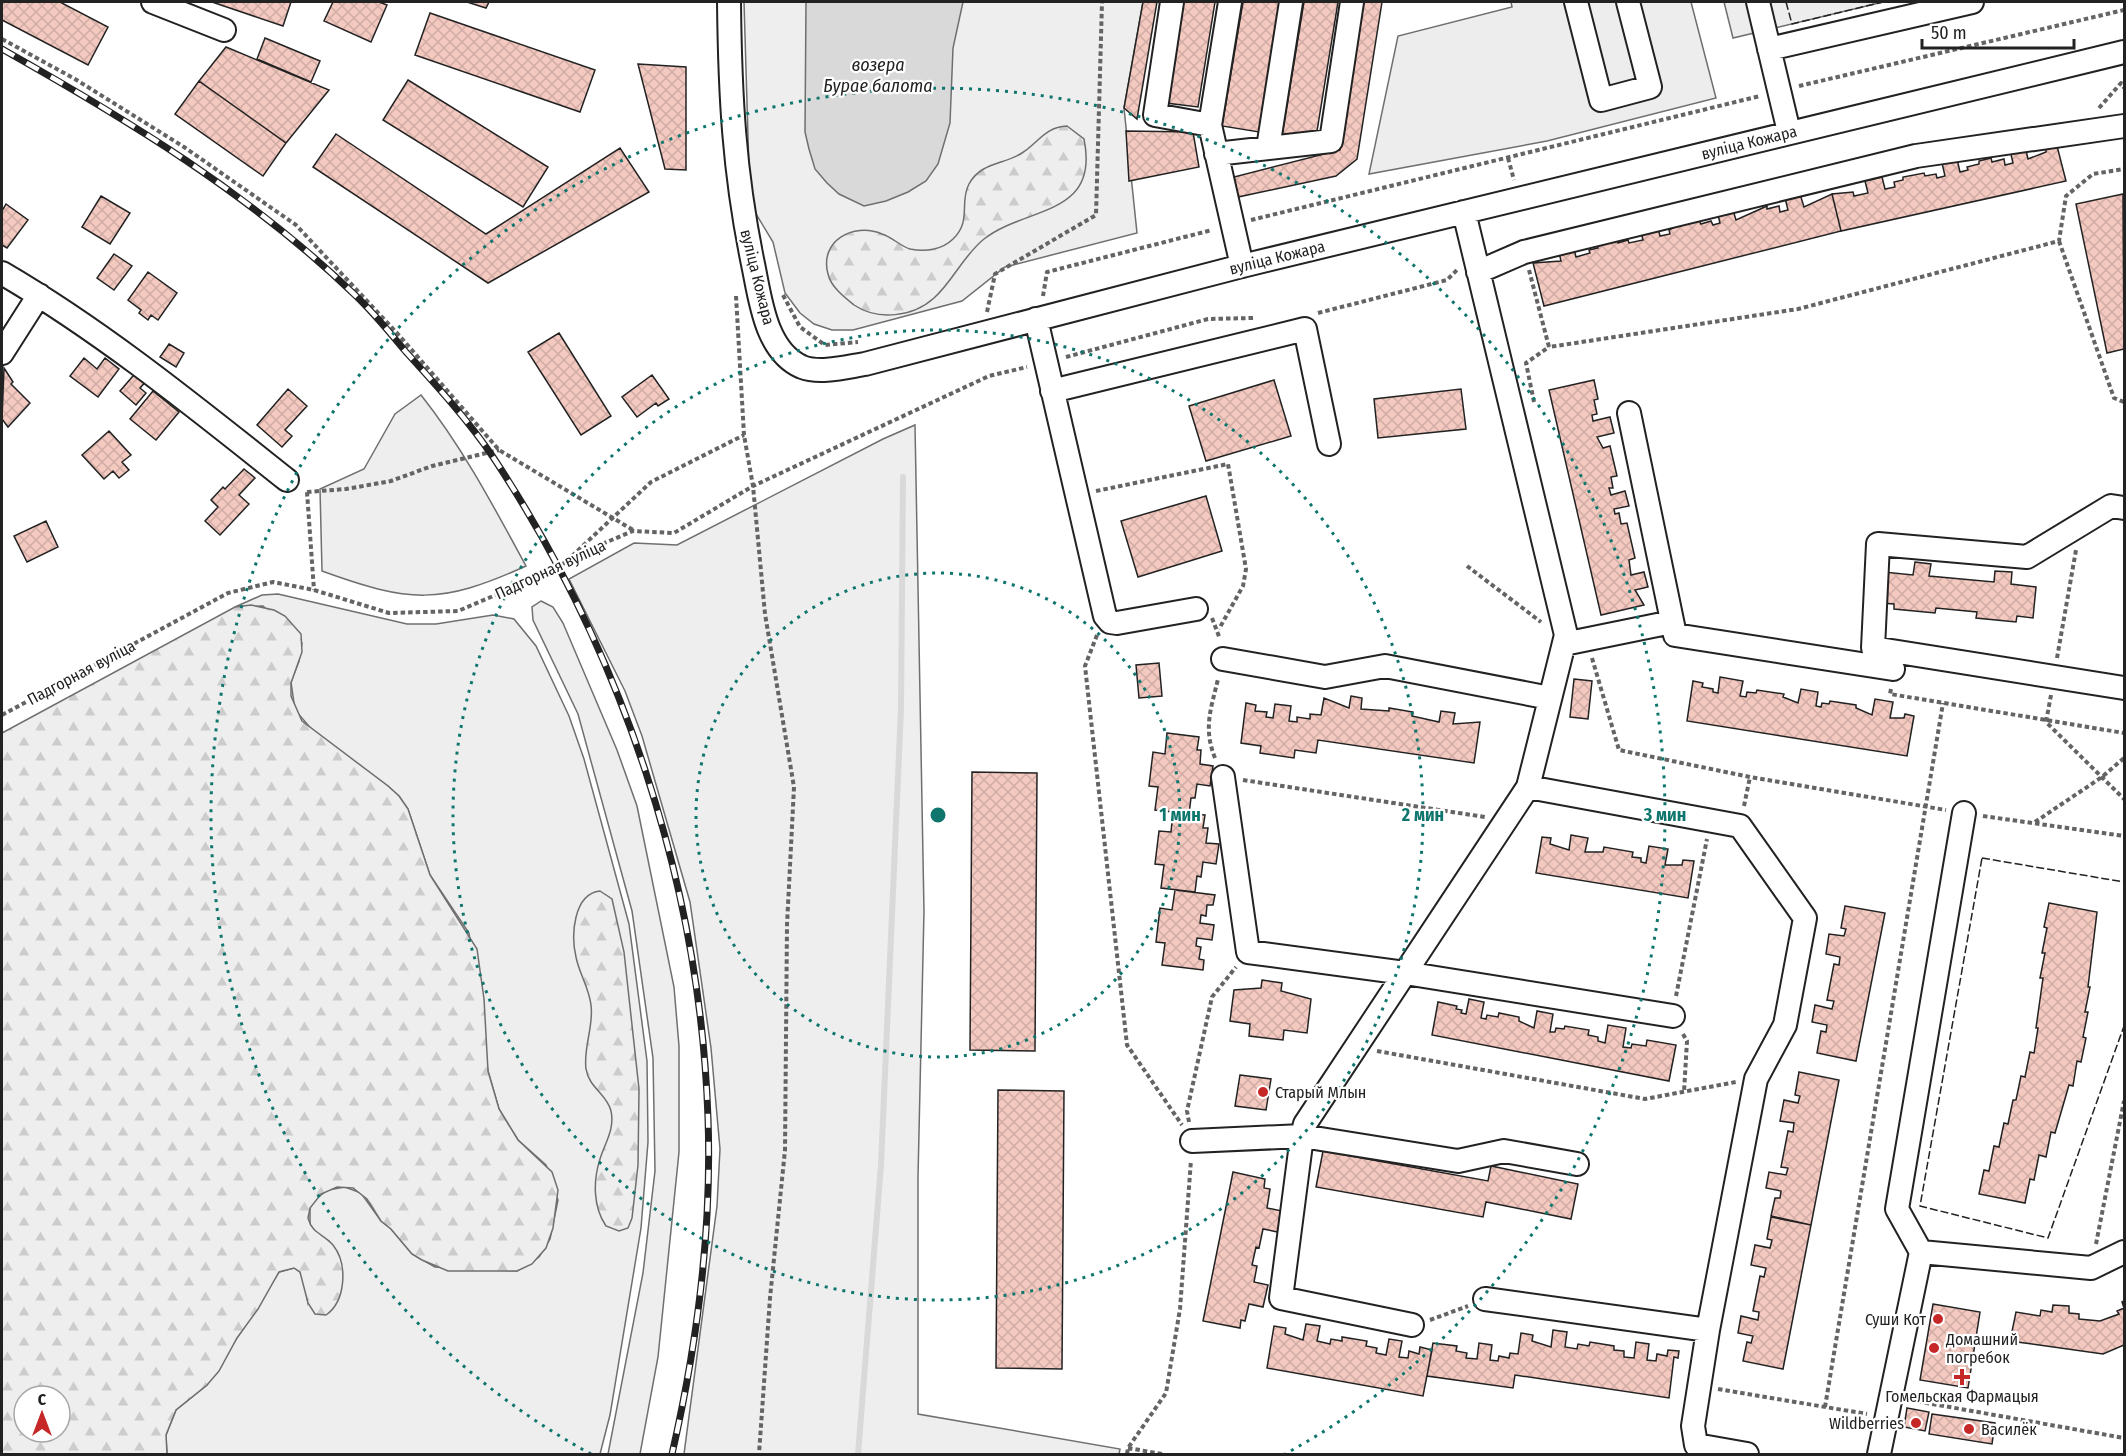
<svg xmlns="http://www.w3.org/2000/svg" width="2126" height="1456" font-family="'Fira Sans Condensed',sans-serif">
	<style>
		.green { fill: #eee; stroke: #6f6f6f; stroke-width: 1.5 }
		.forest { fill: url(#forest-firs); stroke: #6f6f6f; stroke-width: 1.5; fill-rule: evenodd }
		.parking { fill: #ededed; stroke: #6f6f6f; stroke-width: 1.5 }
		.water { fill: #d9d9d9; stroke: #6f6f6f; stroke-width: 1.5 }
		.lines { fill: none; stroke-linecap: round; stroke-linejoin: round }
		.stream { stroke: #d9d9d9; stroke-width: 6 }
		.building { fill: url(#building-cross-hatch); stroke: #222; stroke-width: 1.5 }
		.minor-casing { stroke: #222; stroke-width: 26 }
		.path { stroke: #646464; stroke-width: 4; stroke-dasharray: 4.5 3; stroke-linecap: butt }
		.minor { stroke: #fff; stroke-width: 22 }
		.rail-casing { stroke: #222; stroke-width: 7 }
		.rail { stroke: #fff; stroke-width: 4.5; stroke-dasharray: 14; stroke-linecap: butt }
		.fence { stroke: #222; stroke-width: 1.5; stroke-dasharray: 8 3; stroke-linecap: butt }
		.ring { fill: none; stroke: #0f766e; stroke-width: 3; stroke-dasharray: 3 6 }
		.poi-dot { fill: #c62828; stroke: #fff; stroke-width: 2 }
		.labels { text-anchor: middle; stroke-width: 4.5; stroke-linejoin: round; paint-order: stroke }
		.street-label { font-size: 16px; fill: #222; stroke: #fff }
		.poi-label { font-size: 16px; fill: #222; stroke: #fff; text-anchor: start }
		.water-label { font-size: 18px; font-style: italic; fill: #222; stroke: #fff }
		.centre { fill: #0f766e; stroke: #fff; stroke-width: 3 }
		.ring-label { font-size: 18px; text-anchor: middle; font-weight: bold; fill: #0f766e; stroke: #fff; stroke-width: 4.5; stroke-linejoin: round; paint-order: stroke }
	</style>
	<defs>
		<pattern id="forest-firs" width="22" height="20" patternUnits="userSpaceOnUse" patternTransform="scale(1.5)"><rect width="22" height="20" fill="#eee"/><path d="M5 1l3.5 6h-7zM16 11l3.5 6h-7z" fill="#ccc"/></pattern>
		<pattern id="building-cross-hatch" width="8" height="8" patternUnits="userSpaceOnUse" patternTransform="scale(1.5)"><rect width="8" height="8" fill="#f3c9c0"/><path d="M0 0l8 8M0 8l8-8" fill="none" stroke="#d0aca5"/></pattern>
	</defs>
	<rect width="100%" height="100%" fill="#fff"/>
	<!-- green -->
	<path class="green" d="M744,2H1143L1124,108L1137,233L1005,267L962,301L853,330H832L814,324L800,313L785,293L773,242L750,204Z
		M421,395C463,448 494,507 526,566C440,605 410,603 322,571L320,489L364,469L395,414Z
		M915,425L924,911L918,1177V1414L1120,1449L1119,1454H684L717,1206L720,1149L711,1048L690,902L642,736L625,691L569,579L634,543L677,545L883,439Z
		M278,594L407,624H436L493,615L514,619L536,646L569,716L584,759L629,924L647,1061L648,1142L641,1228L610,1415L600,1454H167L166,1435L176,1410L207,1385L279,1272L294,1268L300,1272L304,1281L308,1303L329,1241L321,1238L310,1226V1208L314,1200L328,1190L345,1187L361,1193L381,1221L391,1229L412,1254L435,1267L517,1271L539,1257L550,1239L558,1200L546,1165L518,1140L499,1109L488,1071L469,933L430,875L408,809L399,796L388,786L314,732L295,710L291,682L299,661L302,643L263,606L235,607L262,595Z
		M541,601L553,607L563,623L617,750L637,806L674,987L679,1046V1152L658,1357L640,1454H608L643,1273L655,1171L653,1058L632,911L578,714L533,620L532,607Z"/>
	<!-- forest -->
	<path class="forest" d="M1067,126L1084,139C1100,217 1026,206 984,239C963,256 953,281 934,298C913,317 878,321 854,305C844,297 831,287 828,274C819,241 853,222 882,234C892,237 900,246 910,249C925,252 942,250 953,239C972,221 959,202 969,184C981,162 1003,165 1022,153C1039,142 1045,127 1067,126Z
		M251,605L274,610L285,616L301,634L302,652L291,683V696L302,721L388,786L399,796L408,809L430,875L477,949L484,999L488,1071L499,1109L518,1140L552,1172L558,1190L553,1228L546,1248L532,1264L517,1271H448L422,1260L412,1254L391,1229L381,1221L367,1199L353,1188L337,1187L321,1194L310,1208L308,1218C312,1234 324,1234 333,1245C348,1264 346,1301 326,1315L315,1314L308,1303L300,1272L294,1268L279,1272L258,1309L237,1338L219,1371L207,1385L176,1410L166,1435L167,1454H2V733L235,607ZM24,1396H60V1432H24Z
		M600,891L612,899L624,952L639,1089L638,1165L632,1218L628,1228L619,1231L606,1226C593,1207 593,1181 600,1159C605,1143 615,1129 611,1111C607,1094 589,1088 586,1069C583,1048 594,1026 591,1005C589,988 579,973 576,957C571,936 573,894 600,891Z"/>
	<!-- parking -->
	<path class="parking" d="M1511,2H1691L1716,98L1547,141L1369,174L1398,36L1512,7Z
		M1724,2H1883L1733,38Z"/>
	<!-- water -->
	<path class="water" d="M806,2H963L953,48L950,123L938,164L926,181L908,192L886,201L864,206L839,194L827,183L815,169L809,149L805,132Z"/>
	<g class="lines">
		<!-- stream -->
		<path class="stream" d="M858,1454L881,1165L901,708L903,477"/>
	</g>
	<!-- building -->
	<path class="building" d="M2,2H60L108,27L88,65L2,20Z
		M212,2H291L283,26Z
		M333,2H379L387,5L371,42L324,21Z
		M467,2H489L486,8Z
		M1143,2H1157L1137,119L1124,108Z
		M1182,2H1215L1198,107L1166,103Z
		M1243,2H1280L1259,132L1222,126Z
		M1304,2H1338L1317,131L1282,136Z
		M1364,2H1382L1357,159L1336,176L1238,197L1234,177L1340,150Z
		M430,13L595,70L580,112L415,55Z
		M265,38L320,61L311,82L257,59Z
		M226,47L329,90L286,143L199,81Z
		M638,64L686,67V170L665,169Z
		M408,80L548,167L523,207L383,120Z
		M199,81L286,143L263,176L175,114Z
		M1126,131L1193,132L1199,167L1129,181Z
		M336,134L486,234L620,148L649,192L488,283L313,167Z
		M2025,146L2028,159L2046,152V149L2057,146L2066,181L1841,231L1832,194L1853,192L1854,196L1868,193L1865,181L1882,177L1885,189L1895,187L1894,182L1903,180V177L1924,173L1925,176L1936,174L1937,178L1945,176L1942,163L1957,159L1960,172L1968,170L1967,167L1979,164V161L1991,158L1992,162L2004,159L2005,165L2013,163L2010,150Z
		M1800,194L1804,207L1832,194L1841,231L1544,306L1533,263L1561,261L1558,248L1573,245L1576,257L1590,253L1589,250L1598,248L1597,245L1618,240V243L1628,240L1629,243L1643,240L1640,228L1657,224L1660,236L1670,234L1669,230L1678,225L1699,220L1701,224L1711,221L1713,225L1720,223L1717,211L1732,207L1736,220L1767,206V209L1779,206L1780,212L1788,210L1785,198Z
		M2123,194L2124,349L2107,353L2076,204Z
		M101,196L130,213L110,244L82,227Z
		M6,204L28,220L7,248L2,245V211Z
		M114,254L132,266L114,290L97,278Z
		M148,272L177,293L158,320L151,315L148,320L139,313L141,310L128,300Z
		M559,333L611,416L581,435L528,352Z
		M169,344L184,353L176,367L160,357Z
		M84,358L97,369L105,358L119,369L98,397L70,376Z
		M4,368L13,382L11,384L30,403L8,427L2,419Z
		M139,369L150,377L140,388L146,393L136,405L120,391Z
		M652,375L669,399L658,406L656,403L637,417L622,397Z
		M1274,380L1291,436L1206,461L1189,406Z
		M1594,380L1598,399L1594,400L1597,414L1592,415L1593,421L1610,417L1614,433L1597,437L1603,448L1610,446L1617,476L1611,477L1613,488H1609L1611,495L1625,491L1629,506L1614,509L1615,514L1619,513L1621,524L1627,523L1635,558L1629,560L1631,575L1644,572L1648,587L1635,590L1644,605L1601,615L1549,390Z
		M288,389L307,406L285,430L292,436L282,447L257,425Z
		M1461,389L1466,429L1378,438L1374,399Z
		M153,391L179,412L156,440L130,419Z
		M109,431L131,455L122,462L129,470L119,478L113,471L104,479L82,455Z
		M244,469L255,478L239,495L249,504L220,535L205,521L218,507L211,500L223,487L225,489Z
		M1206,496L1222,551L1138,577L1121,521Z
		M46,521L58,547L27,562L14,536Z
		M1915,562L1931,564L1929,576L1994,582L1995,571L2012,572L2011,584L2036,587L2033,618L2017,616L2016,622L1976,618L1977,612L1936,608L1935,613L1894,609V604L1881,603L1884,572L1913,575Z
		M1159,663L1162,696L1139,698L1136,665Z
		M1720,677L1743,681L1740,696L1746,697L1747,692L1756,693L1757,690L1784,694L1783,697L1798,703L1801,689L1818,692L1816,706L1821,707L1822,703L1829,704L1830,701L1856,705V708L1872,715L1875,699L1893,702L1890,718H1904L1905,714L1914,716L1907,756L1687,721L1693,681L1703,683L1702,687L1713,689V692L1718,693Z
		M1574,679L1592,681L1588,719L1570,717Z
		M1351,696L1362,698L1361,709L1389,711V708L1413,712L1412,716L1439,722L1441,711L1455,713L1453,724L1480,722L1474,763L1318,740L1316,753L1295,750L1294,758L1260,753L1261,746L1241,743L1246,703L1256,705L1255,711L1267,712L1266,717L1273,718L1275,704L1291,706L1289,721L1297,722V717L1310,719V714L1321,715L1324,698L1349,708Z
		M1167,733L1199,737L1197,750H1201L1200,764L1213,766L1210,786L1197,784L1195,798H1191L1189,814L1205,815L1203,828H1208L1206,843L1219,844L1216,864L1203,862L1201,877L1197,876L1195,892L1161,888L1164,865L1155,864L1159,831L1171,832L1173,812L1155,810L1158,787L1149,786L1153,752L1165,754Z
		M972,772L1037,773L1035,1051L970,1050Z
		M1571,835L1588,838L1585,852H1603L1604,847L1633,852L1632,857L1641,858V862L1646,863L1649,846L1668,849L1665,865H1682L1683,860L1694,861L1688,898L1536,873L1542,837L1551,838L1550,844L1569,850Z
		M1175,890L1215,895L1213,905H1207L1206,916L1201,915L1200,923L1214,925L1212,940L1197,938L1196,946L1201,947L1199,959L1204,960L1203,970L1162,965L1165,943L1156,942L1160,908L1172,910Z
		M2049,903L2097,912L2088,987H2090L2085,1012H2088L2083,1037L2086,1038L2081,1062L2077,1061L2073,1086L2069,1085L2055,1133L2051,1132L2046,1157L2039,1155L2034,1180L2030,1179L2025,1203L1979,1194L1984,1170L1989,1171L1994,1146L1999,1147L2004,1123L2008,1124L2013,1100H2016L2021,1076L2025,1077L2030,1052L2034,1053L2038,1028H2036L2043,978H2040L2045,953H2042L2047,928L2044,927Z
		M1845,906L1885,913L1856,1061L1817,1053L1821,1031L1826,1032L1827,1025L1812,1022L1815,1005L1832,1009L1834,1001L1827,1000L1834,964L1839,965L1840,957L1826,954L1829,934L1844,936L1846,929L1841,928Z
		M1262,980L1282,983L1281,991L1311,999L1307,1033L1284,1030L1283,1040L1249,1036L1250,1024L1230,1021L1234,990L1261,988Z
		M1469,999L1484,1002L1481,1018L1486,1019L1487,1015L1498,1017L1499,1013L1519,1017V1021L1534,1028L1537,1011L1553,1014L1550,1032H1555L1556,1028L1564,1029L1565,1026L1589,1030L1588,1035L1598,1037V1041L1605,1043L1608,1025L1626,1028L1623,1047L1631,1048L1632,1044L1646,1046L1647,1040L1676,1045L1669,1081L1432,1035L1438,1002L1457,1006L1456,1009L1462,1010L1461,1013L1466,1014Z
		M1799,1072L1839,1080L1811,1225L1771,1216L1775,1198H1780L1781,1191L1766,1188L1769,1172L1786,1175L1788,1168L1781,1167L1788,1131L1793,1132L1794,1123L1780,1121L1784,1100L1798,1103L1800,1096L1795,1095Z
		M1240,1075L1271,1079L1266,1110L1235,1106Z
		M998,1090L1064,1091L1062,1369L996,1368Z
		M1323,1151L1488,1181L1491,1166L1578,1184L1571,1219L1486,1202L1483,1217L1316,1187Z
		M1233,1172L1265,1179L1264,1188L1270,1189L1267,1208L1282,1211L1278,1232L1263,1229L1259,1248L1256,1247L1252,1265L1257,1266L1254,1282L1268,1285L1263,1307L1249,1304L1245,1321L1241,1320L1240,1328L1203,1321Z
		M1771,1217L1811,1225L1783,1369L1743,1361L1747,1342L1751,1343L1753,1336L1738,1333L1741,1316L1758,1320L1759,1312L1753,1311L1760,1276L1764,1277L1766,1268L1751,1265L1755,1245L1770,1248L1772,1240L1767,1239Z
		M2124,1301V1345L2103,1354L2010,1341L2016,1312L2040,1316L2041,1310L2052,1312L2053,1305L2069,1306V1313L2079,1314V1319L2100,1321L2119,1314L2117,1311L2124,1308L2122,1302Z
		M1933,1304L1980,1312L1968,1388L1920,1380Z
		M1306,1324L1320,1326L1317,1341L1330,1344L1331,1339L1342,1341V1337L1367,1341L1366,1346L1377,1348L1376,1353L1386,1355L1389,1339L1402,1341L1399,1357L1408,1358L1409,1351L1419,1354L1420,1347L1432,1350L1423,1396L1267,1368L1274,1326L1286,1328L1285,1334L1303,1340Z
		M1553,1330L1567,1332L1565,1347L1577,1349L1578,1344L1589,1346L1590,1342L1614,1346V1350L1624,1351V1357L1634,1358L1636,1342L1649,1344L1647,1360L1656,1361L1657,1354L1667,1356L1668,1350L1679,1351L1678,1358L1674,1357L1669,1398L1515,1375L1513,1388L1427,1376L1433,1343L1457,1346L1456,1351L1467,1353L1466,1358L1477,1359L1479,1343L1492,1345L1490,1360L1498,1361L1499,1356L1509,1358L1510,1353L1518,1354L1521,1333L1533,1335L1532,1341L1551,1347Z
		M1907,1408L1929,1412L1925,1431L1904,1427Z
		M1932,1414L1995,1423L1992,1444L1929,1434Z"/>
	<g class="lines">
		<defs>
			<path id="minor" d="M153,2L224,30
				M729,2C730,95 734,172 753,264C760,297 765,351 802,367C820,374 846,367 865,364L1242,266L2124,52
				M1172,2L1155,115L1210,125
				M1230,2L1210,125L1242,266
				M1576,2L1601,100L1650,87L1628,2
				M1758,2L1789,132
				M1769,49L1972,2
				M1268,148L1291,2
				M1216,154L1331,141L1352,2
				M1464,212L1566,635L1528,787L1740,826L1805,918L1785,1025L1756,1079L1708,1330L1693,1426L1696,1445L1747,1454
				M1478,272L1524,252L1916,156L2124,126
				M2,273C103,332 195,407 287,480
				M1036,319L1105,616L1110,622L1117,623L1196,609
				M2,353L39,295
				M1052,391L1305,329L1329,444
				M1629,413L1675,635L1893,669
				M2124,508L2111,506L2027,557L1878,544L1873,648L2124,688
				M1564,644L1672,622
				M1223,659L1325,677L1385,666L1550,698
				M1223,777L1248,952L1405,973L1673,1016
				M1192,1141L1302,1136L1458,1161L1504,1151L1577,1164
				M1921,1252L2091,1268L2124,1252
				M1485,1299L1708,1330
				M1412,1325L1281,1298L1302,1136L1305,1124L1528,787
				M1879,1454L1921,1252L1897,1209L1964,813"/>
		</defs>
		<!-- minor casing -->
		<use href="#minor" class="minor-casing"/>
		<!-- path -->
		<path class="path" d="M2,39L75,79L184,147L296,225L397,333L499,450L633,530
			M1799,86L2124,10
			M2099,108L2121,83L2124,88
			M1508,158L1514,180
			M1251,220L1760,96
			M2059,241L2114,398L2124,402
			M1529,270L1549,347L1798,309L2059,241L2066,196L2093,174L2124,169
			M783,295L800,327L825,345L858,342
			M736,296L744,435L753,486L765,614L794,787L787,925L785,1150L770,1298L759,1454
			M1043,296L1047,272L1212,230
			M987,312L995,274L1096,215L1102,2
			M1318,313L1447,280L1458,269
			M1066,357L1208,319L1254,318
			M1534,402L1526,363L1549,347
			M1096,491L1228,464L1246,569L1243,586L1219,629
			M307,492L346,489L391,481L432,466L499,450
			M307,492L314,590
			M572,556L651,482L744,435
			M1467,566L1541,622
			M1212,618L1220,639
			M1097,635L1085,666L1127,1045L1182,1125
			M1592,658L1619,750L1750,777L1946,810
			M2057,658L2076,550
			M1891,689L1890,694L2124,733
			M2051,695L2046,722L2124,799
			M2,715L228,593L273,582L314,590L389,613L458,611L559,568L569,558L633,531L674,533L753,486L989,376L1027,367
			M1215,758C1203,728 1211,709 1218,679
			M1243,780L1485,817
			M1744,806L1750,777
			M1983,816L2124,836
			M2035,822L2102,777L2124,758
			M1676,996L1707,839
			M1683,1034L1687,1041L1684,1092
			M1377,1051L1645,1099L1736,1082
			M1189,1122L1187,1111L1212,997L1236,967
			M2096,1244L2124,1101
			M1430,1320L1468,1306
			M1718,1389L1867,1414
			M1910,1400L2124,1438
			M1825,1407L1943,703
			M1128,1448L1162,1454
			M1127,1454L1128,1448L1166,1393L1180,1309L1191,1160"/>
		<!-- minor -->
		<use href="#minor" class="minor"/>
		<defs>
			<path id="rail" d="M2,49C128,120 250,194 355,295C374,313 390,333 406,352C436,385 468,420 493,457C622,652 700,883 708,1118C712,1230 697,1345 672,1454"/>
		</defs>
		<!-- rail casing -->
		<use href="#rail" class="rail-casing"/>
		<!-- rail -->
		<use href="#rail" class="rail"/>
		<!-- fence -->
		<path class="fence" d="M1786,2L1792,24L1883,2
			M1982,858L2124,882V1026L2048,1238L1920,1206Z
			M1134,1454H1144"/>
	</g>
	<!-- distance rings -->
	<g class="ring">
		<circle cx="938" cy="815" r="242"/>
		<circle cx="938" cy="815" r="485"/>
		<path d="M591 1454A727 727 0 1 1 1285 1454"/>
	</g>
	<!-- markers -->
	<g class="poi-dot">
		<circle cx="1263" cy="1092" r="6"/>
		<circle cx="1938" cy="1319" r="6"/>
		<circle cx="1934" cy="1348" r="6"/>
		<path d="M1959 1368h6v6h6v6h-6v6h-6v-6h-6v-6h6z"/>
		<circle cx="1916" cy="1423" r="6"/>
		<circle cx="1969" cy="1429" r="6"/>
	</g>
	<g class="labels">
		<!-- street labels -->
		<g class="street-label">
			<text transform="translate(1749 142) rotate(-14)" y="6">вуліца Кожара</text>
			<text transform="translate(1277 257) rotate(-14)" y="6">вуліца Кожара</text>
			<text transform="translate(758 277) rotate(76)" y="6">вуліца Кожара</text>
			<text transform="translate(550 569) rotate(-25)" y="6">Падгорная вуліца</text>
			<text transform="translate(81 672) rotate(-28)" y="6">Падгорная вуліца</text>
		</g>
		<!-- poi labels -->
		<g class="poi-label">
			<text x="1275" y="1098">Старый Млын</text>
			<text x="1926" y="1325" text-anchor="end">Суши Кот</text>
			<text x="1946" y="1345">Домашний<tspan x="1946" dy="18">погребок</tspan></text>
			<text x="1962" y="1402" text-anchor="middle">Гомельская Фармацыя</text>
			<text x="1904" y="1429" text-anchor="end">Wildberries</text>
			<text x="1981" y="1435">Василёк</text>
		</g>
		<!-- water labels -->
		<g class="water-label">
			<text x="878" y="71">возера<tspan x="878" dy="21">Бурае балота</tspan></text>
		</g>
	</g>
	<circle cx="938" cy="815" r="9" class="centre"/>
	<g class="ring-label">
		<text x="1180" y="821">1 мин</text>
		<text x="1423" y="821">2 мин</text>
		<text x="1665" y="821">3 мин</text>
	</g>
	<!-- border -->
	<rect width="2126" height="1456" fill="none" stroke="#222222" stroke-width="6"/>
	<!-- north arrow -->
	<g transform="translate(42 1414)"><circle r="28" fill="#ffffff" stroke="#a7a7a7" stroke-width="1.5"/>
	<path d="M0-4.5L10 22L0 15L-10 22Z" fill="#c62828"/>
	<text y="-9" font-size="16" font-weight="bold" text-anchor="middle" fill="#222222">С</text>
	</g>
	<!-- scale -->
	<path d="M1922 39v9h152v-9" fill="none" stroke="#222222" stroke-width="3"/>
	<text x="1931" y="39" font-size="18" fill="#222222" stroke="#ffffff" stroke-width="4.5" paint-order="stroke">50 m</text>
</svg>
